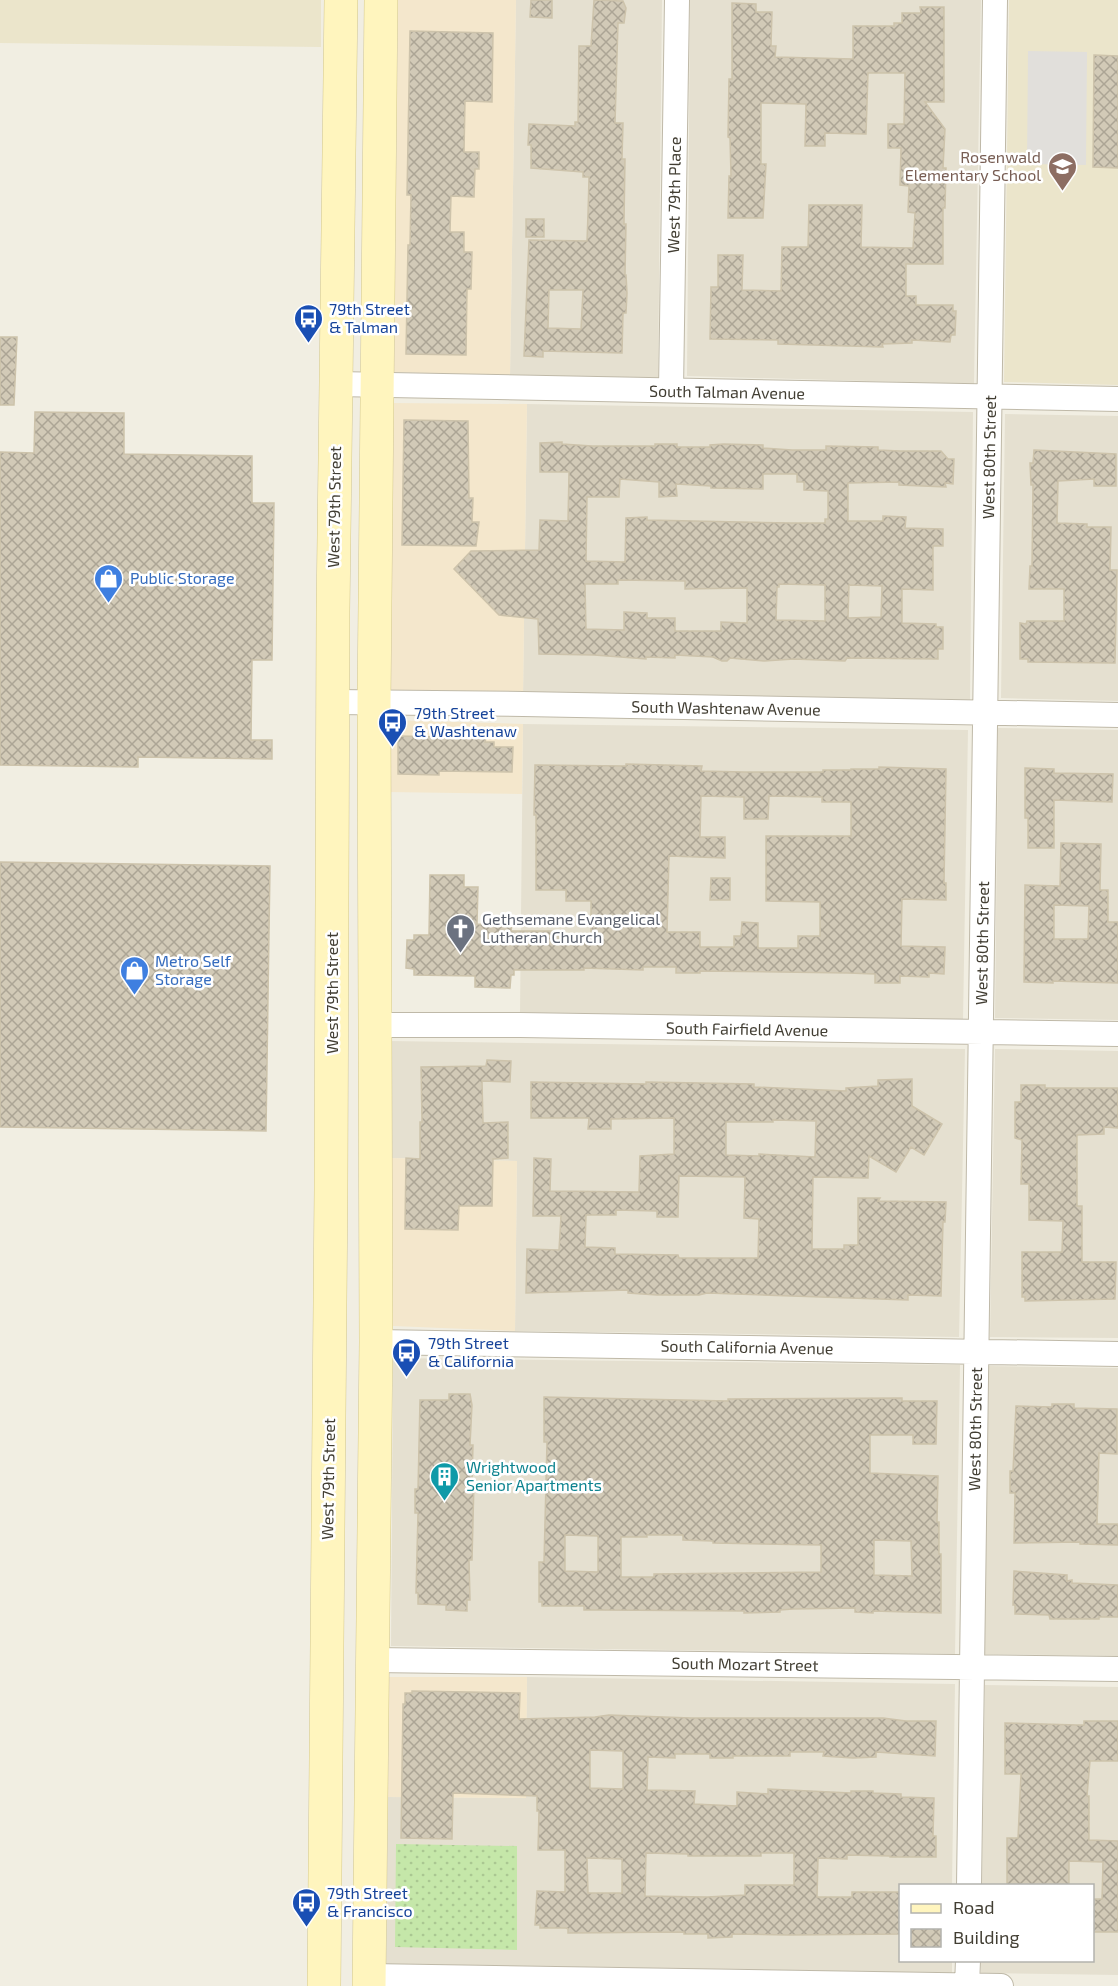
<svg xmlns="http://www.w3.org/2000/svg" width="1118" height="1986" font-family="'Exo 2',sans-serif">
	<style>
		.residential { fill: #e5e0d0 }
		.commercial { fill: #f4e7cc }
		.education { fill: #ebe5cb }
		.grass { fill: url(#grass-dots) }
		.parking { fill: #e1dfdb }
		.building { fill: url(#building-cross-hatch); stroke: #cdc3ab; stroke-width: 1.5; fill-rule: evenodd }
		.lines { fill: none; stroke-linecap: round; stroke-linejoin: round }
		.street-casing { stroke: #bfb9a8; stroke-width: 26 }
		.secondary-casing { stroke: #d2c791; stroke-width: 34 }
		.street { stroke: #fff; stroke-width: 24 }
		.secondary { stroke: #fff5be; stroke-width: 33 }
		.labels { text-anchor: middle; stroke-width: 5; stroke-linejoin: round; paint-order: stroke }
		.education-label { font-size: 16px; fill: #785e54; stroke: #fff; text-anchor: end }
		.street-label { font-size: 16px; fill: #423e33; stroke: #fff }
		.transit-label { font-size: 16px; fill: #164399; stroke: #fff; text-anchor: start }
		.shop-label { font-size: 16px; fill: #366cbe; stroke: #fff; text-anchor: start }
		.worship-label { font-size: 16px; fill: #5b616d; stroke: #fff; text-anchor: start }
		.culture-label { font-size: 16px; fill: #0d838f; stroke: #fff; text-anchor: start }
	</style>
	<defs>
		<pattern id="grass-dots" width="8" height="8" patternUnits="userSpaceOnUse" patternTransform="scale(1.5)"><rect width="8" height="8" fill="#c5e7a9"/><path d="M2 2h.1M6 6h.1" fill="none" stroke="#aac792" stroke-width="1.8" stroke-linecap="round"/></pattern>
		<pattern id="building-cross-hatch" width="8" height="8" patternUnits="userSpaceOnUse" patternTransform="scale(1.5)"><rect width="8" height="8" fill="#d2cab7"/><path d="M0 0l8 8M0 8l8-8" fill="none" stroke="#aca595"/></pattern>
	</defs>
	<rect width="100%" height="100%" fill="#f1eee2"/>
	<!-- residential -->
	<path class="residential" d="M516,0H662L658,380L510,376Z
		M690,0H981L974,384L687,376Z
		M527,404L973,412L970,701L523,696Z
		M1005,414L1118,416V701L1001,698Z
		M523,724L968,730L963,1020L520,1013Z
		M998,728L1118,730V1020L995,1018Z
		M389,1041L965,1049L959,1337L515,1331L517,1161L390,1158Z
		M995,1049L1118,1051V1338L990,1337Z
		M393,1358L960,1365L955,1654L391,1646Z
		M989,1366L1118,1368V1656L984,1654Z
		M527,1677L955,1684L952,1885L900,1886V1960L952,1961V1973L386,1964L388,1797L525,1798Z
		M985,1685L1118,1687V1975L981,1973V1961L1092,1960V1886L982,1885Z"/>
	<!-- commercial -->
	<path class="commercial" d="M398,0H516L510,376L394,372Z
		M391,403L527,404L523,696L387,690Z
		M387,720L523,724L522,794L387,792Z
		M390,1158L517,1161L515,1331L393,1326Z
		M389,1677H527L526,1798L388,1797Z"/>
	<!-- education -->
	<path class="education" d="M0,0H321V47L0,43Z
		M1009,0H1118V385L1004,382Z"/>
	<!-- grass -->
	<path class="grass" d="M396,1844L517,1846V1950L395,1947Z"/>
	<!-- parking -->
	<path class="parking" d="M1028,51L1087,52L1086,165L1027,164Z"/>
	<!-- building -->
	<path class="building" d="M531,0H552V18L530,17Z
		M594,0L623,1L626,8L624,23H618L615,123H623L622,159H625L624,224H626L625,275H626L627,293L626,313H623L622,353L543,351V357L524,356L529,240L587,241L588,214L589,177H583V172L531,168V145H528L529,124L575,126V122H578L579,46H591ZM549,290H583L581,329L548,328Z
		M732,3L756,4V12H772L771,46H776L775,57L853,59V26H894V23H902V13H921L920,7H944V102H925L945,129L943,168H946L945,208H943V264H906V296H916V305H953V311H956L955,335H951L950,342L912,340V343L882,344L883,347L778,344V340L710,339L711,287H718V255H743L742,290L781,291L782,247H808L809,205H862L861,247L913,248L915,213L908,212L909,186L900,185L901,148H888V124H904L905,73H868L866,134L825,133V146H805L806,104L761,103V164H766L763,218H728L729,176H731L730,138L728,137L729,79H732Z
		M410,31L493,33L492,102L465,101L464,152H479V169H475L474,197L451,196L450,232H464V252H472L471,289H467L466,355L406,354L408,245H410L411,195H407Z
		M1094,55L1118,56V168L1093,167Z
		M526,219H544V237H526Z
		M0,337H17L14,405H0Z
		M35,412L124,413V454L252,456V503H274L272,660H252L251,740H272V759L138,757V767L0,765V452L34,453Z
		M404,420L468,421L469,498H473L472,522H479L476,546L402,545Z
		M562,442V444L592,446H655V444H677V447H710V445L724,444L763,445V448L792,450H826V446L878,447V450L900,451H941L948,459H954L953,484L945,483L946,487L899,485V482L848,483V521H883V516L906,517L905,528L943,529V546H933V590L902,589V623L936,624V627H943V649H938V659L847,658L845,661L794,659L764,661L730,658L727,661H722L713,657L675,655V658L646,657V659L594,655L539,654L538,619L499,615L454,569L471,551L539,550L540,520L568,521L569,472H540V443ZM763,474H797V482H804V490L828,491V519H825V523H791L647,520V517L626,518L625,562L586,561L587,497H619L620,479L659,482V497L677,496L676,484L711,486V488L763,489ZM618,580L685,581V589L747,588V623L721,622V631H675V618H647V613L624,612V630L586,629L585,584H618ZM779,584L825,585V621L776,620L777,587H779ZM849,585L882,586L881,617L848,618Z
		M1034,450L1116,454V486H1094V479L1058,481L1057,523L1087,524V527H1111L1110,570H1117L1115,663L1028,662V659H1020V623L1026,624L1027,621H1064V589H1029L1030,566H1032L1033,485H1031L1030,463H1033Z
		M398,736L486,738L485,742H494V747H513L512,772L439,771V775L398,774Z
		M626,764L702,766L701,771L744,772H823V770H851V769H879V767L946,769L944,883H946V900L902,899L901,946L945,947L944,974L929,973V977L900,976V983H875V974L848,973L700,971V973H676V967H643V970L584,968V970H514V975H511L510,988L475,987V976L414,975V969L406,968L407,940H414V935H429L430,875H464V887H478L477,924L512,925L511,931H557V934H591V901H566V890H536V815H534L535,765L626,766ZM701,796L744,797V819H768L769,796L822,797V802H851V836H766V901L820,902V936H798V948H758V923L742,922L741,936H734V947H700V932H667L669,856L725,858V837H700Z
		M1025,768L1054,769V773L1113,774L1112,802L1054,800V848H1028V818H1025Z
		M1061,843L1101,844L1100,890H1108V922H1118V983L1053,981V983L1024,982L1025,885L1060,886ZM1054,905L1089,906L1088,939H1054Z
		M0,862L270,866L266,1131L0,1127Z
		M711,878H730V900H710Z
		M487,1060L511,1061L510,1082L482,1081L483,1123L508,1122V1158L493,1159L492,1206H459L458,1230L405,1229L406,1158L420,1159V1122H422L421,1067L486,1066Z
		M912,1079V1106L942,1124L924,1155L911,1147L896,1172L869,1156L868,1178L813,1177L812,1249H844V1245H858V1198H880L878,1201L946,1202L945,1222H943L941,1296L908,1295V1300L707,1293L699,1295H657L628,1293V1290L526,1293L527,1249L559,1250L561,1216H533L534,1158L551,1159L550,1191L639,1192L640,1156L674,1154V1118L611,1119V1129H588L589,1118H531V1082L646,1084V1082L754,1084V1087L846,1091V1088L878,1086V1080ZM773,1120L816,1121L815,1157L759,1154V1156L726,1155V1122H773ZM679,1176L745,1177L744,1218L759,1219L758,1258H679L678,1255L615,1254V1248L585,1247L586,1215H616V1210L657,1211V1217H678Z
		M1021,1085H1045V1088H1118V1128L1104,1127V1134L1077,1135V1206H1082V1262H1116L1115,1299L1025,1301V1297H1022V1252H1062L1063,1221L1029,1220V1184H1021L1022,1140L1015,1138V1102H1021Z
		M449,1394H470L472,1405L470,1445H473L472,1481H474L472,1560H469L470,1600H467V1611L446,1610V1605L418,1604V1593H416L418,1513H415V1489H418L420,1400H449Z
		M544,1397L728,1401V1399L902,1398V1401H937L936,1444H913V1435H870V1473L938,1476L937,1522H939V1554H941V1613L873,1611V1613L855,1612V1608L793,1609L780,1610V1612L744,1613V1611L601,1610H584V1606H542V1602H539V1562H544L547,1442H544ZM565,1535L598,1536V1572L565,1571ZM647,1535H683V1540L713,1541V1543L821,1545V1572L654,1574V1577H621V1537H647ZM874,1540L911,1541L912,1576L874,1575Z
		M1052,1404H1074V1408L1117,1409V1454L1099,1453L1097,1524H1118V1545L1080,1544V1542L1014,1543L1015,1493H1010V1471H1013L1016,1406L1052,1407Z
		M1014,1571L1067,1575V1581L1072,1580V1583L1118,1585V1617H1099V1619H1050L1049,1615L1015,1614V1605H1013Z
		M412,1691L520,1693L519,1719L595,1717L609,1715L691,1718H883L906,1721H936L935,1756L876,1752V1757L853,1758L823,1756L824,1752H790V1756H733V1758H710V1754H675V1758L648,1757L647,1790L695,1791L694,1804L737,1806V1792L768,1794V1789L851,1793V1791H873V1793L901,1794V1797L934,1798L933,1836H936V1857H890V1856L847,1855V1859L818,1858L817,1897H852V1892H900V1934L788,1935L732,1934V1937L708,1938V1934H684V1932L568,1933V1929L566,1928H540V1925H535L537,1891L565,1892V1850H538L539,1811H537V1796L453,1793L452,1839L401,1838L403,1704H405V1693H412ZM590,1750L623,1751V1789L590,1788ZM646,1853L688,1854V1856H761V1853H794V1885H745V1895L707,1897L645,1896ZM587,1858L622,1859V1893H588Z
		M1084,1721H1118V1761H1090L1087,1796H1089V1840L1118,1841V1932H1092V1899H1102L1103,1862L1069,1861V1886H1007V1838H1018L1021,1774H1005V1723L1077,1725H1084Z"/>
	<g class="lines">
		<defs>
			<path id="street" d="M336,384L1118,399
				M671,390L677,0
				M333,702L523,704L1118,715
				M376,1025H520L1118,1034
				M376,1342L1118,1354
				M373,1660L1118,1669
				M969,1886L995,0
				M369,1976L1001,1986
				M967,1986L968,1960"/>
			<path id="secondary" d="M324,1986L331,1189L333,612L341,0
				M369,1986L376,1342L374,703L381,0"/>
		</defs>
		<!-- street casing -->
		<use href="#street" class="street-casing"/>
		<!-- secondary casing -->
		<use href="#secondary" class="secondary-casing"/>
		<!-- street -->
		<use href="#street" class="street"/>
		<!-- secondary -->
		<use href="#secondary" class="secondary"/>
	</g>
	<!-- icons -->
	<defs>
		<symbol id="school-pin" viewBox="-11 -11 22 30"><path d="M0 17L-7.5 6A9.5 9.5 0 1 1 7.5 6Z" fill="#8d6e63" stroke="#fff"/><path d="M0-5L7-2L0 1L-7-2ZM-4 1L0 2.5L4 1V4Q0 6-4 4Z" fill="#fff"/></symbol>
		<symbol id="bus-pin" viewBox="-11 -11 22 30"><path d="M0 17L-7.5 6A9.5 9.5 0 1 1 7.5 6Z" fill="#1a4fb4" stroke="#fff"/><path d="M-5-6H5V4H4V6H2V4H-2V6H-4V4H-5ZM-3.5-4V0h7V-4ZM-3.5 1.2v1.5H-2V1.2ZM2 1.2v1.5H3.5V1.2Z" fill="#fff"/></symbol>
		<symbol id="shop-pin" viewBox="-11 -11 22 30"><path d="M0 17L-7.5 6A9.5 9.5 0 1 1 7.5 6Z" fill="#3f7fe0" stroke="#fff"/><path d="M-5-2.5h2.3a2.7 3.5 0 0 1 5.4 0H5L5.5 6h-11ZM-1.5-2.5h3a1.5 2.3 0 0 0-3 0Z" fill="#fff"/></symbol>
		<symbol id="church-pin" viewBox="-11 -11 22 30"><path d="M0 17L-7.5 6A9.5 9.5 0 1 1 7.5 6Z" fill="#6b7280" stroke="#fff"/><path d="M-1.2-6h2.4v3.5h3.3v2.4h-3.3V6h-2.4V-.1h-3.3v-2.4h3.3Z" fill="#fff"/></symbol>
		<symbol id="building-pin" viewBox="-11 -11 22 30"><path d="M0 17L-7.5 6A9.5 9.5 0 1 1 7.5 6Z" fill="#0f9aa8" stroke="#fff"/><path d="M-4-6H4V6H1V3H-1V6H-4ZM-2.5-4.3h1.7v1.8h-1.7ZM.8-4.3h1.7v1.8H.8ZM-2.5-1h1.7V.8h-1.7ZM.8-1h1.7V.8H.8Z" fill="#fff"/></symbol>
	</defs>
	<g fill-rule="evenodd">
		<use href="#school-pin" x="1046" y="150" width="33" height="45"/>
		<use href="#bus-pin" x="292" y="302" width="33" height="45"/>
		<use href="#shop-pin" x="92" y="562" width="33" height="45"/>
		<use href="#bus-pin" x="376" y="706" width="33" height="45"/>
		<use href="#church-pin" x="444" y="912" width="33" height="45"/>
		<use href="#shop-pin" x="118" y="954" width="33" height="45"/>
		<use href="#bus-pin" x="390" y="1336" width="33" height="45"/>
		<use href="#building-pin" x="428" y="1460" width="33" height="45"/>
		<use href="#bus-pin" x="290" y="1886" width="33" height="45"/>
	</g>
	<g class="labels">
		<!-- education labels -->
		<g class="education-label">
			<text x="1041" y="163">Rosenwald<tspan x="1041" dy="18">Elementary School</tspan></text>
		</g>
		<!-- street labels -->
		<g class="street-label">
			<text transform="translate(674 195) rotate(-89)" y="6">West 79th Place</text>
			<text transform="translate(727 392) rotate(1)" y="6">South Talman Avenue</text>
			<text transform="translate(989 457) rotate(-89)" y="6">West 80th Street</text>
			<text transform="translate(334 507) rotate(-89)" y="6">West 79th Street</text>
			<text transform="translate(726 708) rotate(1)" y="6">South Washtenaw Avenue</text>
			<text transform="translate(982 943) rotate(-89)" y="6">West 80th Street</text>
			<text transform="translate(332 993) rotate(-90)" y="6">West 79th Street</text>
			<text transform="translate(747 1029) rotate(1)" y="6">South Fairfield Avenue</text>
			<text transform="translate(747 1347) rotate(1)" y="6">South California Avenue</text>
			<text transform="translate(975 1429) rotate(-89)" y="6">West 80th Street</text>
			<text transform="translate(328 1479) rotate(-89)" y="6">West 79th Street</text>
			<text transform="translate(745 1664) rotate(1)" y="6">South Mozart Street</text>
		</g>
		<!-- transit labels -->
		<g class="transit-label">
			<text x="329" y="315">79th Street<tspan x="329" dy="18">&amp; Talman</tspan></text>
			<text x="414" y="719">79th Street<tspan x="414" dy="18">&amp; Washtenaw</tspan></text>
			<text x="428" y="1349">79th Street<tspan x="428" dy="18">&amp; California</tspan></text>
			<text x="327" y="1899">79th Street<tspan x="327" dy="18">&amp; Francisco</tspan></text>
		</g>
		<!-- shop labels -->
		<g class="shop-label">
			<text x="130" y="584">Public Storage</text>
			<text x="155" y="967">Metro Self<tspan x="155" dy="18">Storage</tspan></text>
		</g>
		<!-- worship labels -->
		<g class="worship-label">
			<text x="482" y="925">Gethsemane Evangelical<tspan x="482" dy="18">Lutheran Church</tspan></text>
		</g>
		<!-- culture labels -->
		<g class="culture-label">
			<text x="466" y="1473">Wrightwood<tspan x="466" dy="18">Senior Apartments</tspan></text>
		</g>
	</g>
	<!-- legend -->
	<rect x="899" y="1884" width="195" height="78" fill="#ffffff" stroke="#b3b2ad" stroke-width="1.5"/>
	<rect x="911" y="1904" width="30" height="9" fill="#fff5be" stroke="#b3b2ad" stroke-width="1.5"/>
	<text x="953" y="1914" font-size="18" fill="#423e33">Road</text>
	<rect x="911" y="1929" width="30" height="18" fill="url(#building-cross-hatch)" stroke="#b3b2ad" stroke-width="1.5"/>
	<text x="953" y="1944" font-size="18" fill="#423e33">Building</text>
</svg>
